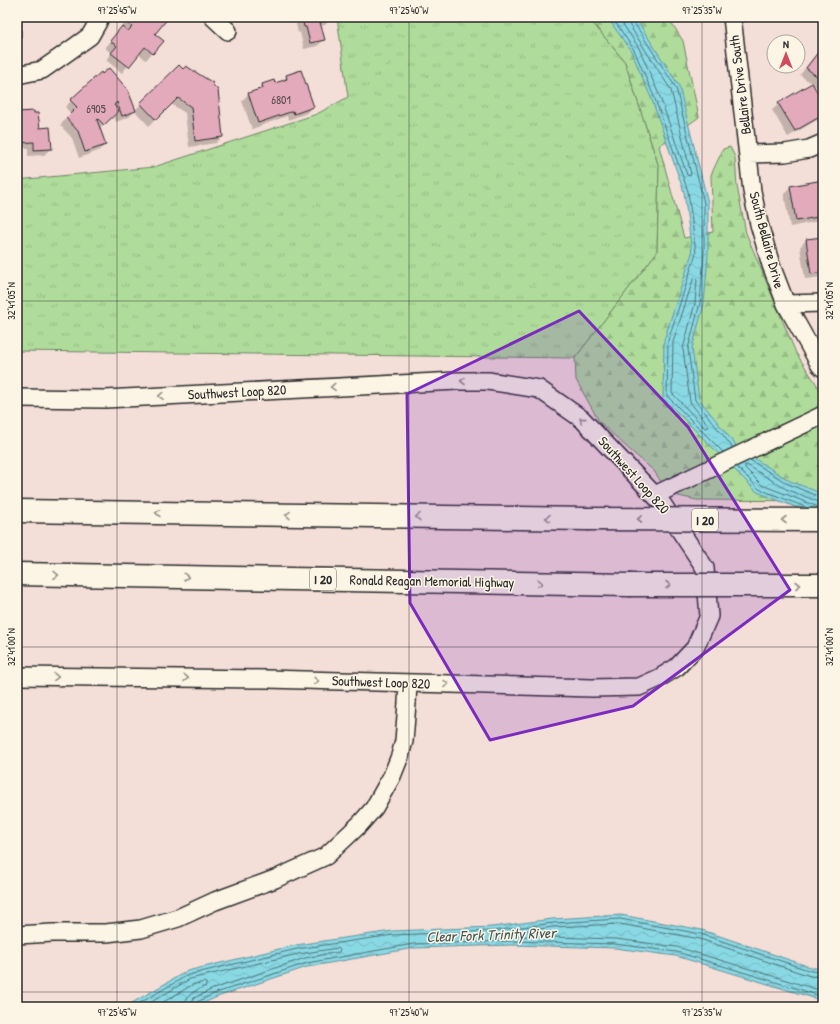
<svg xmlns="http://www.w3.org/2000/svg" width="840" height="1024" font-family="'Patrick Hand',sans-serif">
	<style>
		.grass { fill: url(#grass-tufts); stroke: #6d8463 }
		.forest { fill: url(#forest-firs); stroke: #6d8463 }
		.water { fill: url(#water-waves); stroke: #63939b }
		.shadow { fill: #0003 }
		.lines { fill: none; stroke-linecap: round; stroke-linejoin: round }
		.shore { stroke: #517175; stroke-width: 1 }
		.building { fill: #e3aabb; stroke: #2b2b2b }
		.minor-casing { stroke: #2b2b2b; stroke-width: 20 }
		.highway-casing { stroke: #2b2b2b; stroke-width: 25 }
		.minor { stroke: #fcf5e5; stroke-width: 17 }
		.highway { stroke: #fcf5e5; stroke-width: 22 }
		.highway-bridge-casing { stroke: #2b2b2b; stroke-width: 25; stroke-linecap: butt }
		.highway-bridge { stroke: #fcf5e5; stroke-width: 22 }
		.oneway { stroke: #949088 }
		.marked { fill: #7b2cbf; fill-opacity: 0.2; stroke: #7b2cbf; stroke-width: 3; stroke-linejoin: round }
		.ticks { fill: none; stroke: #2b2b2b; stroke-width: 1; stroke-opacity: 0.45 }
		.labels { text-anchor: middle; stroke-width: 3; stroke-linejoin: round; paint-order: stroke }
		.number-label { font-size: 12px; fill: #594b4f }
		.shield { fill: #fcf5e5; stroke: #6a6863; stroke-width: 1 }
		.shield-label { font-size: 13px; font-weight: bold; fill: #2b2b2b }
		.street-label { font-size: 14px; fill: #2b2b2b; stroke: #fcf5e5 }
		.water-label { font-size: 15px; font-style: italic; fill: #42565a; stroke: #fcf5e5 }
		.neatline { fill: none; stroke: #2b2b2b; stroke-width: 1.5 }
		.ticks-label { font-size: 10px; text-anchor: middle; fill: #2b2b2b }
	</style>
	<defs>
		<pattern id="grass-tufts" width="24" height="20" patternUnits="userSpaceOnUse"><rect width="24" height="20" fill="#afdc9b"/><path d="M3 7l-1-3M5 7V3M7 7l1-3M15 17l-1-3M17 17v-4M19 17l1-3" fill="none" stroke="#97bd86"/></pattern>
		<pattern id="forest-firs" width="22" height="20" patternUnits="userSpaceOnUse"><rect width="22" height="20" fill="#afdc9b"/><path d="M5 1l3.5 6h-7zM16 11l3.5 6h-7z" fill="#97bd86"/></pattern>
		<pattern id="water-waves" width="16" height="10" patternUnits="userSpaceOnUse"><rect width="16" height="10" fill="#89d9e5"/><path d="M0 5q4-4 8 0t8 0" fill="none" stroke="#76bac5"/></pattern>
	</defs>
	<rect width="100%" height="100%" fill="#f4ded8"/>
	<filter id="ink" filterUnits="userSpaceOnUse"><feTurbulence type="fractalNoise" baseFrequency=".025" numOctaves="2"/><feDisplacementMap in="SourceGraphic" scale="8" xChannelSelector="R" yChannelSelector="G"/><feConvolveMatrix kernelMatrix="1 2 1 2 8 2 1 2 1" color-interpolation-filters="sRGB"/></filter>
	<g filter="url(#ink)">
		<!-- grass -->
		<path class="grass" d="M337,17H588L625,62L659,167L657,252L575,358L17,351V180L154,167L317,114L348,97Z"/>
		<!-- forest -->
		<path class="forest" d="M588,17H668L683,41L699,117L659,146L684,238L713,232L711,175L723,149L730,147L735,157L737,186L746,233L796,353L823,394V501L697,500L669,494L654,471L622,443L599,421L576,380L575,358L657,252L659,167L625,62Z"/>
		<!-- water -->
		<path class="water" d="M607,17H635L679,86L708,203V255L704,304L692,348L699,399L738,448L790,481L823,494V518L757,492L663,398L664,340L692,253L684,192L652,100L631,51Z
			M621,915L702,930L813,968H823V999H817L676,956L615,948L512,945L414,948L307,967L217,997L195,1007H125L187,971L296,945L392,931L492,927L552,919Z"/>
		<!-- shadow -->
		<path class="shadow" d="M130,17H167L154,34L162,41L152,53L146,60L138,53L122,73L106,60L111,53L105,48Z
			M296,17H331V19L325,25L320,26L324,40L317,46L304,49L300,32L298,33L295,19Z
			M819,53L823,56V92L800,75L812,59Z
			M179,67L222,137L216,143L189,147L185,113L171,104L149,126L135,111L129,117L116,122L114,115L99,129L105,145L98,151L79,158L72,138L60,125L71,114L65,107L71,101L100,74L135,110Z
			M287,76L313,107L307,113L288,120L287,116L252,129L242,101L248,94L255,92L262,85L280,82Z
			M823,94V120L818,123L817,120L788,137L772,110L779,104L818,96Z
			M17,113L39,129L51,148L44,155L28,156V148H17Z
			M823,181V220L790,227L784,194L790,187Z
			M823,238V277L805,279L800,247L806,240Z"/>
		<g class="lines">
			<!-- shore -->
			<path class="shore" d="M612,17L634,50L655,99L688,191L696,253L668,341L667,396L723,452
				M618,17L639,48L660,97L687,175L690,176L691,174L671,90L628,23L627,17
				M632,17L633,21L676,88L704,203V255L700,303L688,349L695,400L733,448
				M695,278L697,280L695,303L683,349L690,402L708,425V427L707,428H705L672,393L673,342L693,280Z
				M750,460L788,484L820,497H823
				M737,467L759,489L808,508
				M821,508L762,485L745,468V465H747L786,489L819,502H823
				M823,977L810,976L700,939L620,924L553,927L518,932L517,934L518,936L616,939L677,947L819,990H823
				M133,1007L188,975L297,949L393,935L492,931L553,923L620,919L701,934L811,971L823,972
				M143,1007L190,979L298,954L338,948L340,950L339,952L305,958L213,989L194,998L191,1002L190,1007
				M155,1007L192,985L204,982L206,983V986C195,991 185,994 184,1007
				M195,1007V1004L197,1002L216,993L307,963L413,944L512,941L615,944L677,952L818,995H823"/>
		</g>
		<!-- building -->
		<path class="building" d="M130,17H169L155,34L164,41L153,54L145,47L129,67L111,53L117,46L110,41L122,26L128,31L132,27L126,22Z
			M302,17H332V19L320,22L325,40L310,43L306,27H304Z
			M17,19H21V37H17Z
			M819,51L823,55V81L806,68Z
			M179,65L183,69L186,66L213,83L212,84L218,90L223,137L195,141L191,107L178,98L156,120L140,103Z
			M109,68L128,90L136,111L122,116L117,102L114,105L119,111L104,125L98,119L97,120L106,145L85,152L78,131L66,118L77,107L70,100L101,72L102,74Z
			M301,70L314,107L294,114L293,111L258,123L248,93L263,88L262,84L274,80L275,83L287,79L286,75Z
			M812,83L819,95L823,92V115L795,131L778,103Z
			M34,111V113H38L40,128L50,127L52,149L34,150V142L17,143V112Z
			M823,180V216L796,221L790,186Z
			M823,237V272L811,274L806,239Z"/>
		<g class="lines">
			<defs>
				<path id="minor" d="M213,17L228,31
					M732,17L752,191L759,224L771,265L786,304L820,365L823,368
					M17,75L42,70L62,56L90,36L98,22L100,17
					M748,154L785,153L809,149L823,143
					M786,304L823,303
					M17,398L105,399L457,381H488L539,389L582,419L661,502L705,568L709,616L695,648L677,667L659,678L639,687L592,688L267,679L17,676
					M655,495L823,415
					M17,935L53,933H106L141,929L178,918L215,901L275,879L326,856L360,824L374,808L392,776L400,756L404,741L407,703L408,683"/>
				<path id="highway" d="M17,511L587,519
					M17,574L629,585"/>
			</defs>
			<!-- minor casing -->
			<use href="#minor" class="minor-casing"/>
			<!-- highway casing -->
			<use href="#highway" class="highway-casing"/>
			<!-- minor -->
			<use href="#minor" class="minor"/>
			<!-- highway -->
			<use href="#highway" class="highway"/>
			<defs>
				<path id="highway-bridge" d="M587,519L823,520
					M629,585H823"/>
			</defs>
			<!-- highway-bridge casing -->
			<use href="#highway-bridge" class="highway-bridge-casing"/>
			<!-- highway-bridge -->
			<use href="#highway-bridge" class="highway-bridge"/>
		</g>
		<!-- one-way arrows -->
		<defs><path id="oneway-chevron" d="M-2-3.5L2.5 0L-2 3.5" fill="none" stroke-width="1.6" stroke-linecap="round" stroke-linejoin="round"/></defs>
		<g class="oneway">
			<use href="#oneway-chevron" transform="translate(463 381) rotate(180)"/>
			<use href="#oneway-chevron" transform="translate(333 387) rotate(177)"/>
			<use href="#oneway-chevron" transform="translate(161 396) rotate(177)"/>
			<use href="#oneway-chevron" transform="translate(582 420) rotate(-139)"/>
			<use href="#oneway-chevron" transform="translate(158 513) rotate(-179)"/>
			<use href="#oneway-chevron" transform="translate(288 515) rotate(-179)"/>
			<use href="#oneway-chevron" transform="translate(418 517) rotate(-179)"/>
			<use href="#oneway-chevron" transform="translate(548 518) rotate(-179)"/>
			<use href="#oneway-chevron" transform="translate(640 519) rotate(-180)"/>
			<use href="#oneway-chevron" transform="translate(784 520) rotate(-180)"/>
			<use href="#oneway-chevron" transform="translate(56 575) rotate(1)"/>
			<use href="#oneway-chevron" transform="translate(186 577) rotate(1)"/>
			<use href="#oneway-chevron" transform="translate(540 583) rotate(1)"/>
			<use href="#oneway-chevron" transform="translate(668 585)"/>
			<use href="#oneway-chevron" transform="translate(798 585)"/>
			<use href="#oneway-chevron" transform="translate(56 677) rotate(1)"/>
			<use href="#oneway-chevron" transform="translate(186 678) rotate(1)"/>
			<use href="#oneway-chevron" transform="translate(316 681) rotate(2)"/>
			<use href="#oneway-chevron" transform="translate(446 684) rotate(2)"/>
		</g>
	</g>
	<!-- marked area -->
	<path class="marked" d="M579,311L688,427L790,590L633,706L490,740L410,603L407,394Z"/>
	<!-- ticks -->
	<path class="ticks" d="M117,17V1007M409,17V1007M702,17V1007M17,301H823M17,647H823M17,992H823"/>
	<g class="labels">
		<!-- number labels -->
		<g class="number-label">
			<text x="281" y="104">6801</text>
			<text x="96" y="113">6905</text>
		</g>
		<!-- shield labels -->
		<g class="shield">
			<rect x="692" y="509" width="26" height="22" rx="3"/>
			<rect x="310" y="568" width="26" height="22" rx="3"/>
		</g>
		<g class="shield-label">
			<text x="705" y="525">I 20</text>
			<text x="323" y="584">I 20</text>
		</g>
		<!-- street labels -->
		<g class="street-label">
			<text transform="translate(740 85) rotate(-97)" y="5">Bellaire Drive South</text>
			<text transform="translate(767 240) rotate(75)" y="5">South Bellaire Drive</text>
			<text transform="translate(237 392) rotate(-3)" y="5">Southwest Loop 820</text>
			<text transform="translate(634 475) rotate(48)" y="5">Southwest Loop 820</text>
			<text transform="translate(432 581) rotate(1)" y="5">Ronald Reagan Memorial Highway</text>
			<text transform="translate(381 682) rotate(2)" y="5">Southwest Loop 820</text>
		</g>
		<!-- water labels -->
		<g class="water-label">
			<text transform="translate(491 935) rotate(-2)" y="5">Clear Fork Trinity River</text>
		</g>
	</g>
	<!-- margin -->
	<rect width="840" height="1024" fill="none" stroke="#fcf5e5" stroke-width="44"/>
	<!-- north arrow -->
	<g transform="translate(786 54)"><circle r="19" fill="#fcf5e5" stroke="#a8a49b"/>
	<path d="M0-3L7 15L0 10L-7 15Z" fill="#d1495b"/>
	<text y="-6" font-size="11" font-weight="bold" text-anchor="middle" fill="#2b2b2b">N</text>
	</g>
	<rect x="22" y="22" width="796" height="980" class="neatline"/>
	<g class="ticks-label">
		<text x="117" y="14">97°25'45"W</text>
		<text x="409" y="14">97°25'40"W</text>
		<text x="702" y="14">97°25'35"W</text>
		<text transform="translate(11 301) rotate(-90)" y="4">32°41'05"N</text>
		<text transform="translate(829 301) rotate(-90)" y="4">32°41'05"N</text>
		<text transform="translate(11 647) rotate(-90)" y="4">32°41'00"N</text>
		<text transform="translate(829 647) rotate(-90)" y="4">32°41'00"N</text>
		<text x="117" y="1016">97°25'45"W</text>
		<text x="409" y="1016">97°25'40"W</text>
		<text x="702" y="1016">97°25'35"W</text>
	</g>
</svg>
